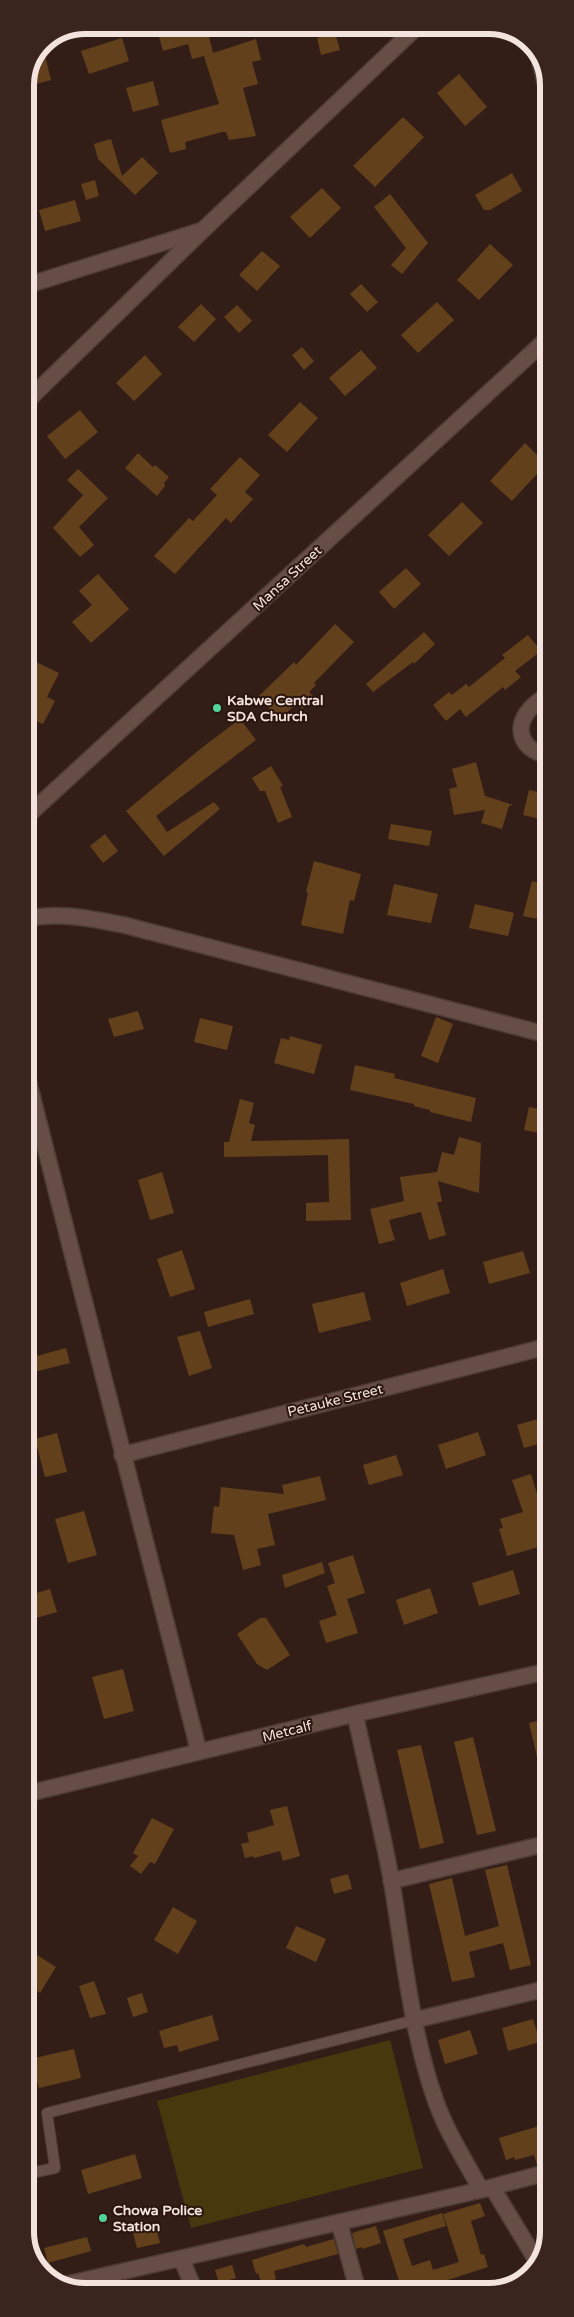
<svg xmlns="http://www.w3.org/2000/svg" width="574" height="2317" font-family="'Varela Round',sans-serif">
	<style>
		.garden { fill: #47380e }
		.building { fill: #63401c }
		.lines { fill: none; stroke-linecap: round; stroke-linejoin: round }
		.service-casing { stroke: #4e3c38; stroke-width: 12 }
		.minor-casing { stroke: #4e3c38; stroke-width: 18 }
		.service { stroke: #664d45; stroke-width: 10 }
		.minor { stroke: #664d45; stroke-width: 15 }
		.poi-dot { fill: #52d397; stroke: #29150d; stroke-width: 2 }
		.labels { text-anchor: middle; stroke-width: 4; stroke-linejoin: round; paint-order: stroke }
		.street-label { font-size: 14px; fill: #f3e3de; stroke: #29150d }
		.poi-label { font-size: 14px; font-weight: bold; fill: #f3e3de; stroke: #29150d; text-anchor: start }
		.rim { fill: none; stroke: #f3e3de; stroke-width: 6 }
	</style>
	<rect width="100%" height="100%" fill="#331e17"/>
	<!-- garden -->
	<path class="garden" d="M390,2040L423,2168L191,2228L157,2101Z"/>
	<!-- building -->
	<path class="building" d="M156,25H206L213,53L256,39L261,60L252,62L258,84L243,88L256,136L229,140L226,132H222L185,142L186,149L170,153L161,120L219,104L204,56L192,59L188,44L163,51Z
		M335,33L340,50L321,55L317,38Z
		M122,38L129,61L89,74L81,51Z
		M42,44L51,80L25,87V84Z
		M459,74L487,107L465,126L437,93Z
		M153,81L159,105L133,112L126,88Z
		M403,117L424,137L375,187L353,166Z
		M111,139L122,176L142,157L158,173L135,195L98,159L94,144Z
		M512,173L522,191L490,210H484L475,195Z
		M95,180L99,196L86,200L81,184Z
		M322,188L341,208L310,238L290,217Z
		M390,194L428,243L402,274L391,265L406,248L374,207Z
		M75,200L81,221L45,231L39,210Z
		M490,244L513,265L479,300L457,280Z
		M262,251L280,266L257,291L239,275Z
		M361,284L378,302L367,312L350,294Z
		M437,302L454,320L418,353L401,335Z
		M201,304L216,319L194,342L178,327Z
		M237,305L252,321L239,333L224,317Z
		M302,347L314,361L304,370L292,355Z
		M361,350L377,368L345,396L329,378Z
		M145,355L162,374L134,401L116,383Z
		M300,402L318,418L287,452L268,435Z
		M80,410L98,432L65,459L47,436Z
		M525,443L546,464L512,501L490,481Z
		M138,453L153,467L155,465L169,477L164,483L165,486L157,496L125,468Z
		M240,457L260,475L245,492L253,499L231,523L226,518L175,574L154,556L189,518L193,521L217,495L210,489Z
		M78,469L108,498L79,527L94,545L80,557L53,528L83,495L67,480Z
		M462,502L483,523L449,556L428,535Z
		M406,568L421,584L394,609L379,592Z
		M98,574L129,609L91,643L72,622L92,605L79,591Z
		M335,624L354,642L314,683L316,685L309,692L314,697L302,709L297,703L280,719L258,697L294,662L296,665Z
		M424,632L435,644L414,664L413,662L373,692L366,684Z
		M528,635L541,651L515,671L521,677L505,690L503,687L466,717L460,709L446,721L433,705L449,692L452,695L466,684L469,687L505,658L502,655Z
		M32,660L59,673L47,697L55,701L43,724L25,716V673Z
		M240,719L256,740L156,816L167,832L214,802L220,809L164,856L126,811L199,750Z
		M476,762L485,796L513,805L509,806L502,829L481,823L485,810L454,815L449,789L457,787L452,769Z
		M271,766L283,786L280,787L292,817L278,823L265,791H260L252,778Z
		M529,790L548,794V821L523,815Z
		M391,824L432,831L429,846L388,839Z
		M105,834L118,851L103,863L90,846Z
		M314,861L361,874L354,901L350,900L343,934L301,925L308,893L306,892Z
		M532,881L548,885V921L523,916Z
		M394,884L438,894L431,923L387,915Z
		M475,904L514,913L508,936L469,928Z
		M138,1011L144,1029L114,1037L108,1019Z
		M436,1017L453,1024L438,1063L421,1056Z
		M200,1018L233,1026L227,1050L194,1042Z
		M290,1036L322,1045L314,1074L274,1063L281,1038L289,1040Z
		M355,1065L395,1074L394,1078L476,1098L471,1122L430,1112V1110L414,1106V1104L350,1090Z
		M240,1099L254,1103L249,1123L255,1125L251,1141L349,1139L351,1220L306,1221V1203L329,1202L328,1155L224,1157V1142H229Z
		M529,1107L548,1111V1135L524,1130Z
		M459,1137L481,1143L479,1193L438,1181L442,1202H437L446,1235L429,1240L421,1212L389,1220L395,1240L379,1244L370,1209L404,1201L400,1177L437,1172L442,1152L454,1155Z
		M162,1172L174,1213L150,1220L138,1180Z
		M182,1250L195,1289L170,1297L157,1259Z
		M523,1251L530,1273L489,1284L483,1262Z
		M443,1269L450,1293L407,1306L400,1283Z
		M364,1292L371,1320L319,1333L312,1304Z
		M250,1299L254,1314L208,1327L204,1312Z
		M200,1331L212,1368L189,1376L177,1337Z
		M66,1348L70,1363L26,1374V1359Z
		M549,1416V1441L524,1448L517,1425Z
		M478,1432L486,1455L446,1469L438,1445Z
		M57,1433L67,1472L45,1477L35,1439Z
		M396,1455L403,1475L369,1485L363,1465Z
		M531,1474L549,1533V1544L507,1556L499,1529L503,1528L500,1519L523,1512L512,1480Z
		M320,1476L326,1500L268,1514L275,1545L257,1549L261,1565L243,1570L234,1535L211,1533L214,1506L219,1507L221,1487L284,1494L282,1485Z
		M84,1511L97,1555L68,1563L55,1519Z
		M353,1555L365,1593L347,1599L358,1633L326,1643L319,1621L337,1615L327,1586L335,1583L328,1563Z
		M322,1562L325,1573L285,1588L282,1575Z
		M513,1570L520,1594L479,1606L472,1583Z
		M430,1588L438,1613L404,1625L396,1600Z
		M50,1589L57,1612L29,1620L26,1596Z
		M260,1618H266L290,1655L267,1670L257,1664L237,1634Z
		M123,1669L134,1711L104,1719L92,1677Z
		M549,1718V1781L543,1782L529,1723Z
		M473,1737L496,1831L477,1835L454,1742Z
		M421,1745L444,1843L420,1849L397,1750Z
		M287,1806L300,1856L283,1861L280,1851L254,1858L253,1856L245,1858L241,1844L249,1842L247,1833L274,1825L270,1810Z
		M152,1818L174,1829L155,1864L150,1862L141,1874L130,1866L138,1856L133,1853Z
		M507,1865L531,1965L510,1970L503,1943L469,1952L475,1977L452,1982L429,1884L452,1878L465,1936L499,1926L485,1870Z
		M348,1874L352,1889L334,1894L330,1879Z
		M173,1907L197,1921L178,1954L154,1940Z
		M296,1926L326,1939L316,1962L286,1948Z
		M26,1948L56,1967L40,1993L36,1990L26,2006Z
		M94,1981L106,2014L90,2018L79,1986Z
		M142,1993L148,2012L133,2017L127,1998Z
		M212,2015L219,2040L179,2052L177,2045L164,2048L159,2031Z
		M533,2019L540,2042L508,2051L502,2028Z
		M470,2030L478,2054L445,2064L438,2040Z
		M74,2049L81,2078L39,2088L37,2081L26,2083V2060Z
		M549,2123V2163L537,2165L534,2155L515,2160L514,2157L506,2160L499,2138Z
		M135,2154L142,2178L88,2194L81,2170Z
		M480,2203L485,2216L471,2221L481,2255L484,2254L488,2267L426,2287L425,2282L402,2290L383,2231L442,2213L446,2226L403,2239L412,2266L430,2260L433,2270L459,2262L443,2214Z
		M155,2224L160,2243L137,2248L133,2233L138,2231V2229Z
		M376,2226L381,2243L362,2249V2247L356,2249L352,2233Z
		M87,2237L91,2251L48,2263L44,2248Z
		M334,2239L338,2254L274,2271L276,2279L262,2284L258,2273L256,2274L252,2260L304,2244L306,2247Z
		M232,2265L236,2278L219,2283L215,2270Z"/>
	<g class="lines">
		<defs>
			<path id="service" d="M26,2174L55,2168L47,2113L415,2020"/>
			<path id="minor" d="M539,57L548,94
				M25,286L200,231
				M25,403L203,230L419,25
				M548,694C542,699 535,703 530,709C512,729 523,752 548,755
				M25,818L548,338
				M25,919C58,911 92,919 124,925L548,1035
				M26,1072L199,1752
				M122,1455L549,1346
				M355,1714C367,1770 382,1827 392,1884C404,1955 411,2030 435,2099C446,2131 465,2160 481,2190
				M26,1794L355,1714L549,1671
				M391,1881L549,1843
				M415,2020L549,1988
				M492,2187L538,2263
				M339,2222L358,2291
				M181,2258L195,2291
				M63,2285L481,2190L549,2172"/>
		</defs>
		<!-- service casing -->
		<use href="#service" class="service-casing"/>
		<!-- minor casing -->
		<use href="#minor" class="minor-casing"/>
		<!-- service -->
		<use href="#service" class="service"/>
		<!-- minor -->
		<use href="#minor" class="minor"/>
	</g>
	<!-- markers -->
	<g class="poi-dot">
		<circle cx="217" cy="708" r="5"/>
		<circle cx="103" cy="2218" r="5"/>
	</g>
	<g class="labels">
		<!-- street labels -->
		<g class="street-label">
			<text transform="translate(287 578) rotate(-43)" y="5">Mansa Street</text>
			<text transform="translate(335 1400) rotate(-14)" y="5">Petauke Street</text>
			<text transform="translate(287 1731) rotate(-14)" y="5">Metcalf</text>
		</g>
		<!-- poi labels -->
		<g class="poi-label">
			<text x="227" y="705">Kabwe Central<tspan x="227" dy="16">SDA Church</tspan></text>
			<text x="113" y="2215">Chowa Police<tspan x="113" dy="16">Station</tspan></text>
		</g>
	</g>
	<!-- crop -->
	<path d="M0 0H574V2317H0ZM85 34H489A51 51 0 0 1 540 85V2232A51 51 0 0 1 489 2283H85A51 51 0 0 1 34 2232V85A51 51 0 0 1 85 34Z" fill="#39251e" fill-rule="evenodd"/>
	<path class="rim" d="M85 34H489A51 51 0 0 1 540 85V2232A51 51 0 0 1 489 2283H85A51 51 0 0 1 34 2232V85A51 51 0 0 1 85 34Z"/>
</svg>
